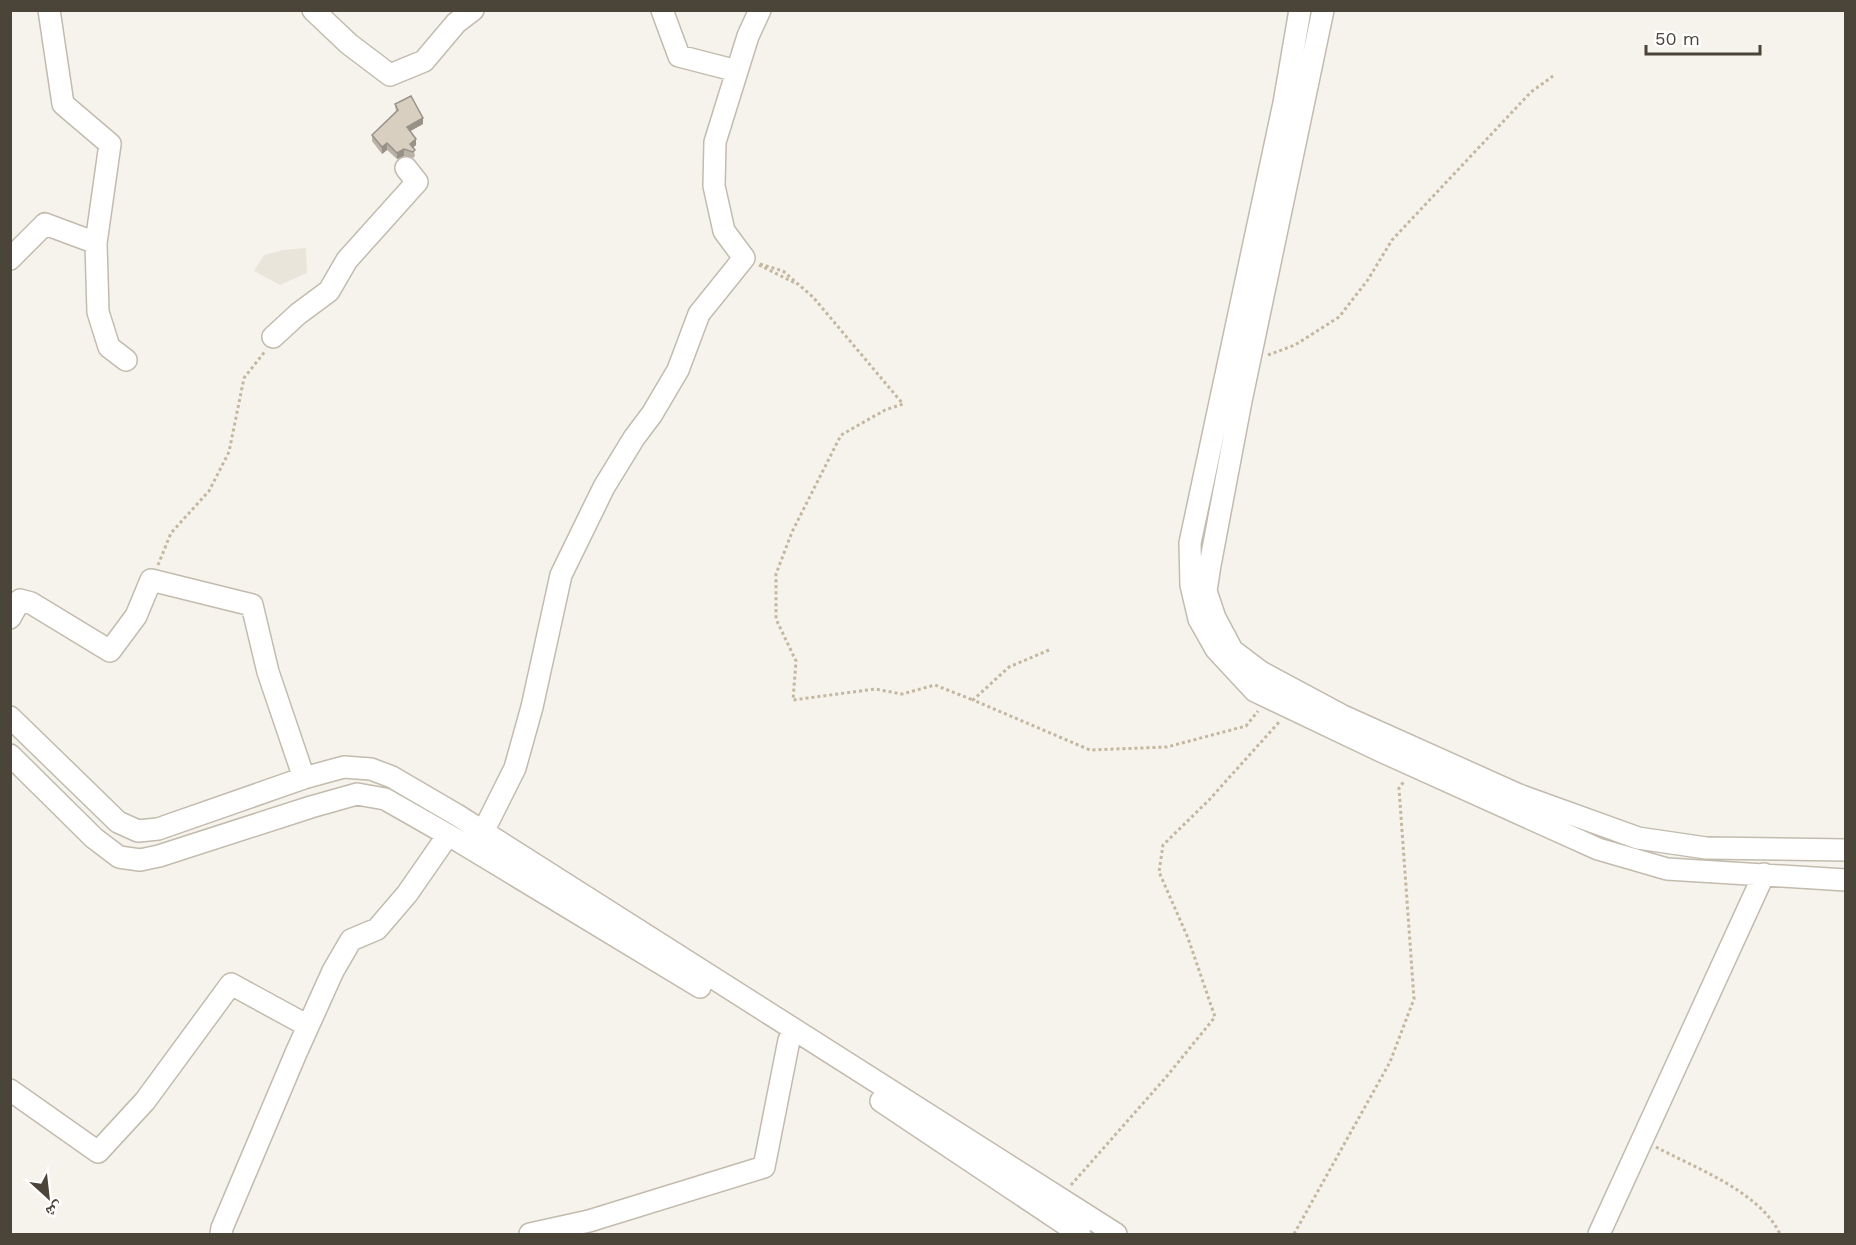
<svg xmlns="http://www.w3.org/2000/svg" width="1856" height="1245" font-family="'Work Sans','Noto Naskh Arabic',sans-serif">
	<style>
		.residential { fill: #eae5da }
		.lines { fill: none; stroke-linecap: round; stroke-linejoin: round }
		.minor-casing { stroke: #c2bbae; stroke-width: 24 }
		.path { stroke: #c4b79f; stroke-width: 3; stroke-dasharray: 3 3; stroke-linecap: butt }
		.minor { stroke: #fff; stroke-width: 21 }
		.wall { fill: #bab2a6 }
		.shaded-wall { fill: #979187 }
		.building { fill: #d8cfc1; stroke: #979187; stroke-width: 1.5 }
	</style>
	<rect width="100%" height="100%" fill="#f6f3ec"/>
	<!-- residential -->
	<path class="residential" d="M306,248L307,273L280,285L254,271L264,255L283,250Z"/>
	<g class="lines">
		<defs>
			<path id="minor" d="M49,10L63,104L110,144L96,243L98,312L109,347L126,360
				M313,10L349,44L390,75L424,61L456,23L473,10
				M662,10L679,56L737,71
				M1300,10L1284,103L1190,543L1191,585L1199,619L1216,649L1255,691L1383,752L1598,849L1667,869L1846,880
				M1323,10L1241,401L1210,565L1206,591L1215,618L1232,650L1261,672L1343,716L1519,795L1638,838L1706,848L1846,850
				M10,259L45,224L96,243
				M273,337L298,314L329,291L347,260L417,182L406,168
				M10,618L20,600L31,603L110,651L136,616L151,580L252,605L268,672L304,778
				M10,717L118,822L138,831L158,829L304,778L344,767L371,769L392,777L457,815L1116,1234
				M10,755L94,838L119,857L140,860L159,856L311,807L357,794L385,799L457,840L700,987
				M483,832L515,768L532,707L561,575L604,487L634,438L652,414L678,370L699,314L744,258L724,231L714,186L715,142L748,36L760,10
				M10,1090L98,1152L145,1101L231,984L308,1026
				M881,1101L1080,1234
				M221,1234L222,1228L296,1053L333,971L351,940L377,929L407,894L448,835
				M530,1234L589,1221L764,1167L789,1040
				M1599,1234L1764,874"/>
		</defs>
		<!-- minor casing -->
		<use href="#minor" class="minor-casing"/>
		<!-- path -->
		<path class="path" d="M760,264L783,271L813,297L903,404L885,410L841,435L792,532L776,574V619L796,661L793,700L875,689L902,694L935,685L973,700
			M759,265L797,284
			M1268,355L1295,345L1339,317L1367,281L1392,240L1531,92L1553,76
			M158,565L171,533L209,491L229,452L244,378L266,350
			M1049,650L1009,667L973,700L1090,750L1167,747L1246,726L1258,711
			M1656,1147C1697,1169 1759,1191 1780,1234
			M1071,1185L1167,1076L1215,1017L1188,938L1159,872L1163,845L1209,800L1280,721
			M1294,1234L1390,1062L1414,999L1399,788L1405,780"/>
		<!-- minor -->
		<use href="#minor" class="minor"/>
	</g>
	<!-- wall -->
	<path class="wall" d="M395,104L423,124L410,131L416,145L413,147L415,156L413,158L404,156L397,159L387,150L382,154L372,141V135L396,112Z"/>
	<!-- shaded-wall -->
	<path class="shaded-wall" d="M423,118V124L407,133V127Z
		M416,139V145L410,150V144Z
		M387,143V150L382,154V147Z
		M404,149V156L397,159V153Z"/>
	<!-- building -->
	<path class="building" d="M411,96L423,118L407,127L416,139L410,144L415,150L413,152L404,149L397,153L387,143L382,147L372,135L398,110L395,104Z"/>
	<!-- border -->
	<rect width="1856" height="1245" fill="none" stroke="#4b4439" stroke-width="24"/>
	<!-- north arrow -->
	<g transform="translate(48 1197) rotate(153)" stroke="#ffffff" stroke-width="4.5" paint-order="stroke">
	<path d="M0-4.5L10 22L0 15L-10 22Z" fill="#4b4439"/>
	<text y="-9" font-size="16" font-weight="bold" text-anchor="middle" fill="#4b4439">ش</text>
	</g>
	<!-- scale -->
	<path d="M1646 45v9h114v-9" fill="none" stroke="#4b4439" stroke-width="3"/>
	<text x="1655" y="45" font-size="18" fill="#4b4439" stroke="#ffffff" stroke-width="4.5" paint-order="stroke">50 m</text>
</svg>
